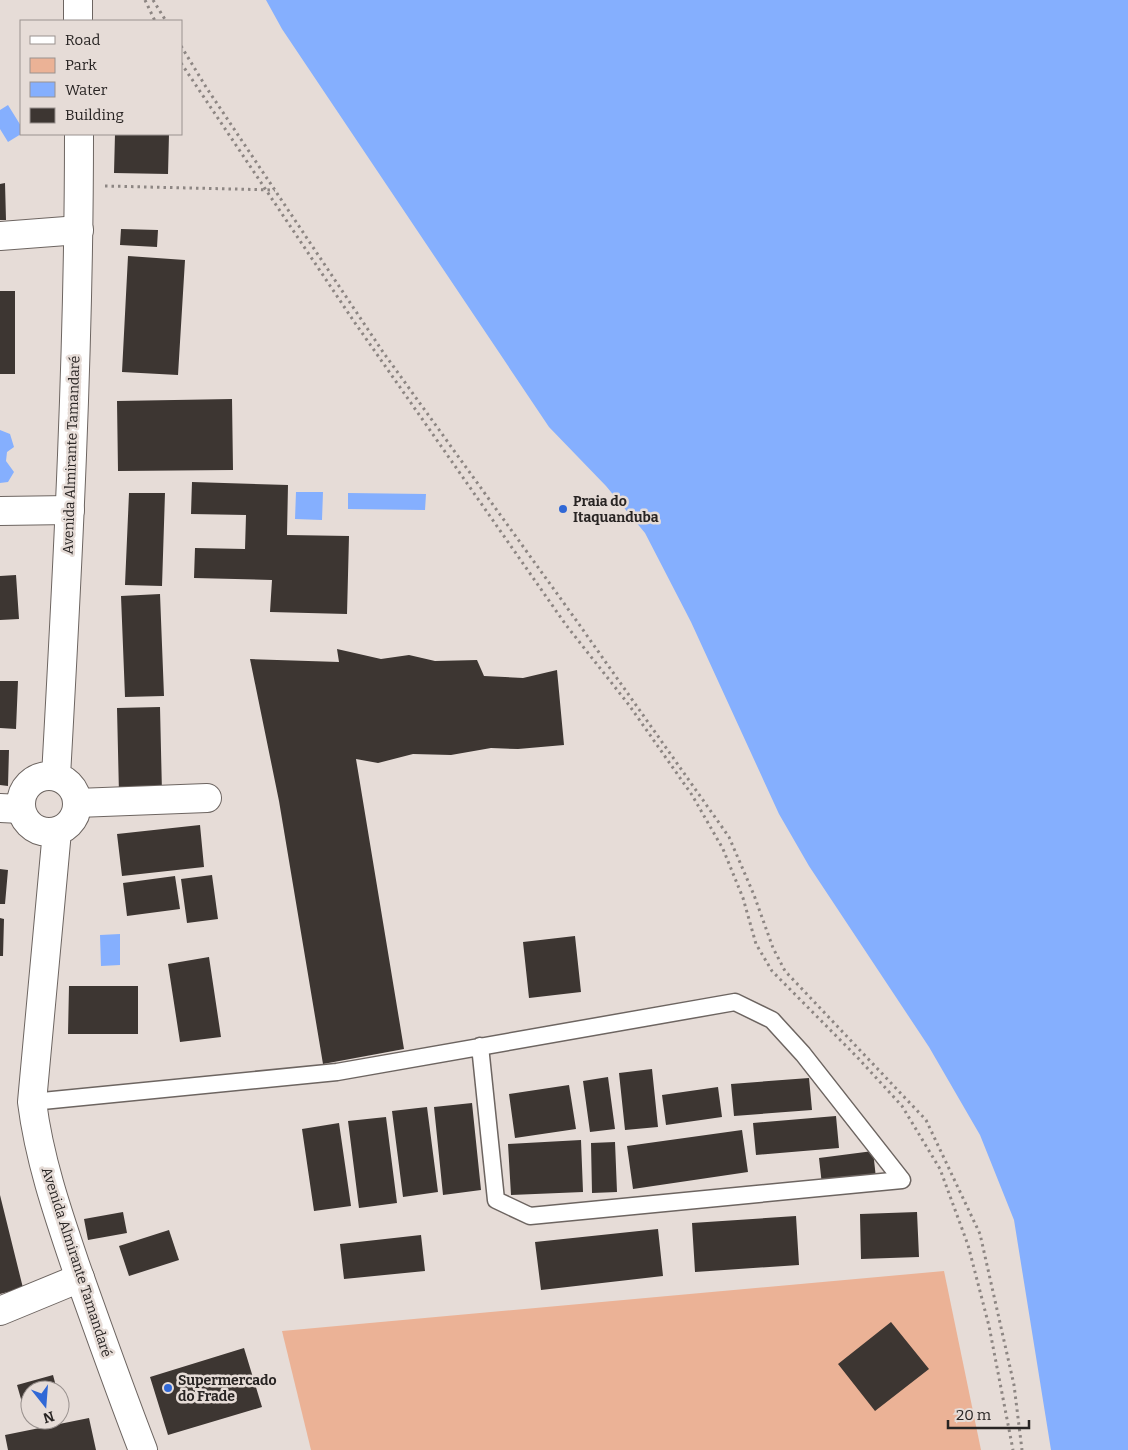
<svg xmlns="http://www.w3.org/2000/svg" width="1128" height="1450" font-family="Bitter,serif">
	<style>
		.green { fill: #ebb296 }
		.water { fill: #85affe }
		.building { fill: #3d3632 }
		.lines { fill: none; stroke-linecap: round; stroke-linejoin: round }
		.lane-casing { stroke: #6d6561; stroke-width: 19 }
		.street-casing { stroke: #6d6561; stroke-width: 30 }
		.secondary-casing { stroke: #6d6561; stroke-width: 30 }
		.path { stroke: #8d8683; stroke-width: 3; stroke-dasharray: 2.5 4; stroke-linecap: butt }
		.lane { stroke: #fff; stroke-width: 16 }
		.street { stroke: #fff; stroke-width: 28 }
		.secondary { stroke: #fff; stroke-width: 28 }
		.poi-dot { fill: #3068d6; stroke: #e6dcd7; stroke-width: 2 }
		.labels { text-anchor: middle; stroke-width: 5; stroke-linejoin: round; paint-order: stroke }
		.street-label { font-size: 14px; fill: #282423; stroke: #e6dcd7 }
		.poi-label { font-size: 14px; font-weight: bold; fill: #282423; stroke: #e6dcd7; text-anchor: start }
	</style>
	<rect width="100%" height="100%" fill="#e6dcd7"/>
	<!-- green -->
	<path class="green" d="M944,1271L981,1450H311L282,1331Z"/>
	<!-- water -->
	<path class="water" d="M266,0H1128V1450H1051L1014,1220L980,1135L929,1047L809,866L779,814L691,622L645,533L606,486L549,427L282,29Z
		M8,105L21,126V134L8,142L0,129V110Z
		M0,430L10,434L14,447L7,452L6,461L14,472L8,482L0,483Z
		M296,492H323L322,520L295,519Z
		M348,493L426,494L425,510L348,509Z
		M120,934V965L101,966L100,935Z"/>
	<!-- building -->
	<path class="building" d="M115,134H169L168,174L114,173Z
		M5,183L6,220H0V184Z
		M121,229L158,230L157,247L120,245Z
		M128,256L185,260L178,375L122,372Z
		M0,291H15V374H0Z
		M232,399L233,470L118,471L117,401Z
		M192,482L288,485L287,535L349,536L347,614L270,612L272,580L194,578L195,548L245,549L246,515L191,514Z
		M129,493H165L162,586L125,585Z
		M16,575L19,619L0,620V576Z
		M160,594L164,696L125,697L121,596Z
		M337,649L381,659L409,655L435,661L477,660L484,676L523,678L557,670L564,745L518,749L491,748L451,755L413,754L378,763L356,759L404,1049L323,1064L279,801L250,659L339,662Z
		M0,681H18L16,729L0,728Z
		M160,707L162,793L119,794L117,708Z
		M0,750H9L8,786L0,785Z
		M200,825L204,867L122,876L117,834Z
		M0,869L8,870L5,904H0Z
		M212,875L218,919L187,923L181,879Z
		M175,876L180,909L127,916L123,883Z
		M0,918L4,919L3,956H0Z
		M575,936L581,992L529,998L523,942Z
		M209,957L221,1037L180,1042L168,964Z
		M69,986H138V1034H68Z
		M652,1069L658,1127L625,1130L619,1073Z
		M608,1077L615,1129L590,1132L583,1081Z
		M809,1078L812,1110L734,1116L731,1084Z
		M569,1085L576,1129L515,1138L509,1094Z
		M718,1087L722,1117L666,1125L662,1095Z
		M472,1103L481,1190L443,1195L434,1107Z
		M427,1107L438,1192L403,1197L392,1111Z
		M836,1116L839,1148L756,1155L753,1123Z
		M386,1117L397,1203L359,1208L348,1121Z
		M339,1123L351,1206L314,1211L302,1129Z
		M742,1130L748,1172L633,1189L627,1146Z
		M581,1140L583,1192L511,1195L508,1144Z
		M615,1142L617,1192L592,1193L591,1143Z
		M873,1151L876,1178L822,1185L819,1158Z
		M0,1195L23,1288L0,1294Z
		M123,1212L127,1233L88,1240L84,1219Z
		M917,1212L919,1257L861,1259L860,1214Z
		M796,1216L799,1265L695,1272L692,1223Z
		M658,1229L663,1276L541,1290L535,1242Z
		M169,1230L179,1260L129,1276L119,1246Z
		M421,1235L425,1271L344,1279L340,1244Z
		M891,1322L929,1369L875,1411L838,1364Z
		M244,1348L262,1407L168,1435L150,1377Z
		M53,1375L57,1390H30V1411L25,1413L17,1385Z
		M89,1418L96,1450H8L5,1435Z"/>
	<g class="lines">
		<defs>
			<path id="lane" d="M32,1102L337,1072L735,1002L772,1020L803,1054L902,1180L530,1216L496,1200L480,1046"/>
			<path id="street" d="M0,236L79,230
				M0,511L70,510
				M77,803L207,798
				M0,808L21,809
				M0,1311L80,1278"/>
			<path id="secondary" d="M78,0V21
				M56,776C68,562 79,348 79,134
				M21 804a28 28 0 1 1 56 0a28 28 0 1 1-56 0Z
				M57,831L32,1102C39,1158 57,1211 75,1264C97,1326 119,1388 143,1450"/>
		</defs>
		<!-- lane casing -->
		<use href="#lane" class="lane-casing"/>
		<!-- street casing -->
		<use href="#street" class="street-casing"/>
		<!-- secondary casing -->
		<use href="#secondary" class="secondary-casing"/>
		<!-- path -->
		<path class="path" d="M145,0L155,21
			M153,0L166,21
			M181,46L206,87L383,352L576,620L729,837L754,895L773,948L785,971L926,1120L980,1234L1014,1385L1022,1450
			M181,63L353,320L566,625L629,705L692,795L723,849L743,898L756,944L772,971L858,1058L902,1106L940,1169L968,1245L989,1326L1013,1450
			M105,186L275,190"/>
		<!-- lane -->
		<use href="#lane" class="lane"/>
		<!-- street -->
		<use href="#street" class="street"/>
		<!-- secondary -->
		<use href="#secondary" class="secondary"/>
	</g>
	<!-- markers -->
	<g class="poi-dot">
		<circle cx="563" cy="509" r="5"/>
		<circle cx="168" cy="1388" r="5"/>
	</g>
	<g class="labels">
		<!-- street labels -->
		<g class="street-label">
			<text transform="translate(71 455) rotate(-88)" y="5">Avenida Almirante Tamandaré</text>
			<text transform="translate(77 1262) rotate(72)" y="5">Avenida Almirante Tamandaré</text>
		</g>
		<!-- poi labels -->
		<g class="poi-label">
			<text x="573" y="506">Praia do<tspan x="573" dy="16">Itaquanduba</tspan></text>
			<text x="178" y="1385">Supermercado<tspan x="178" dy="16">do Frade</tspan></text>
		</g>
	</g>
	<!-- legend -->
	<rect x="20" y="20" width="162" height="115" fill="#e6dcd7" stroke="#9a928f"/>
	<rect x="30" y="36" width="25" height="8" fill="#ffffff" stroke="#9a928f"/>
	<text x="65" y="45" font-size="15" fill="#282423">Road</text>
	<rect x="30" y="58" width="25" height="15" fill="#ebb296" stroke="#9a928f"/>
	<text x="65" y="70" font-size="15" fill="#282423">Park</text>
	<rect x="30" y="82" width="25" height="15" fill="#85affe" stroke="#9a928f"/>
	<text x="65" y="95" font-size="15" fill="#282423">Water</text>
	<rect x="30" y="108" width="25" height="15" fill="#3d3632" stroke="#9a928f"/>
	<text x="65" y="120" font-size="15" fill="#282423">Building</text>
	<!-- north arrow -->
	<g transform="translate(45 1405) rotate(163)"><circle r="24" fill="#e6dcd7" stroke="#9a928f"/>
	<path d="M0-4L9 19L0 12L-9 19Z" fill="#3068d6"/>
	<text y="-8" font-size="14" font-weight="bold" text-anchor="middle" fill="#282423">N</text>
	</g>
	<!-- scale -->
	<path d="M948 1420v8h81v-8" fill="none" stroke="#282423" stroke-width="2.5"/>
	<text x="956" y="1420" font-size="15" fill="#282423" stroke="#e6dcd7" stroke-width="4" paint-order="stroke">20 m</text>
</svg>
